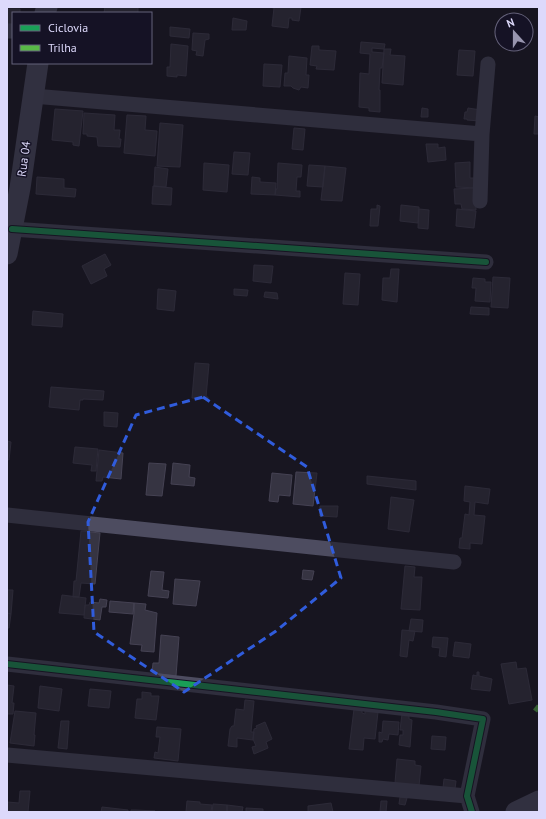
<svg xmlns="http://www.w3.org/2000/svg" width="546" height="819" font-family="'PT Sans',sans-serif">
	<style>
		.building { fill: #363442; stroke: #454253 }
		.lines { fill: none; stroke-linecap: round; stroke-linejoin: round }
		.street { stroke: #4d4c60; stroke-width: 15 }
		.secondary { stroke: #515066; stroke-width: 21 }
		.quiet { stroke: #58b947; stroke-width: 5; stroke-dasharray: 10 5; stroke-linecap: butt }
		.cycleway-casing { stroke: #151225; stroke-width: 8 }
		.cycleway { stroke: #1a9f57; stroke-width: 6 }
		.marked { fill: none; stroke: #305cdc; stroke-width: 3; stroke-dasharray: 8 5; stroke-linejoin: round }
		.labels { text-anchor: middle; stroke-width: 3; stroke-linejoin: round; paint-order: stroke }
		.street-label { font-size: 12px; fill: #ddd9fb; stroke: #151225 }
	</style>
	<rect width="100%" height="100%" fill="#181621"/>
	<!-- building -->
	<path class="building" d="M105,7H138V13H104Z
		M269,7H301L299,21L292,20V18H289L288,28L272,26L274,8Z
		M7,9H20V13H13V25H7Z
		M233,18L247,21L246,30H232Z
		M170,27L190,29L189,38L170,36Z
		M193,33L209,34V39L205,40L203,56L196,55L197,51L192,50Z
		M361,42L385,44L384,49L372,48V52L384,53L382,68H380L379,90H380V112L369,111V108L359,107L360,73L369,74L370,54L360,53Z
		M171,44L188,46L186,76L177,75V77L167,76V67H170Z
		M312,46H319V50L336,51L334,70L316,69L317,66L310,65Z
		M384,49H391L390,55L405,56L403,85L382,83Z
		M459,50L475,51L473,76L457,75Z
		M289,56L307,58L306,75H309L308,88L301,87L299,90L293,88L291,86H284L285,73H288Z
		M264,64L282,65L280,87L263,86Z
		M422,108L428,109V117H421Z
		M468,108L481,110L480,121L467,120V119H464L465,112H467Z
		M55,109L83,111L79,146L73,145V142L52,140Z
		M84,113L115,115L114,130H120L119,139H121L120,147L98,146L97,137L87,136V134H83Z
		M127,115L146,116L145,130L157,131L155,156L124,153Z
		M535,116L539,117V134H534Z
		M160,123L183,125L180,167L157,166Z
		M294,128L305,129L303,150L292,149Z
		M426,144H438V148L445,147L446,160L428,162Z
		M234,152L250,153L248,175L232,174Z
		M470,162V178H477L478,188L456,187L455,163Z
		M204,163L229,165L227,192L203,190Z
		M278,163L302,165L301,177H297L296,191H300V197L275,195L276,189H277Z
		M309,165L325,166L323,187L307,186Z
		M325,166L346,168L342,201L321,200Z
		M155,167L168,169L166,187L154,186Z
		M37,177L64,179V188L76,189L75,197L36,194Z
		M252,177L260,178V182L276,183L275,195L251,194Z
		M153,186L172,188L171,205L152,204Z
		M475,188L476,210L462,209L461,204H455L454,189Z
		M377,205L380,206L378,226H370L371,209H377Z
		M401,205L419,207L418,223L400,221Z
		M419,209L429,210L428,229L418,228Z
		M457,209L476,211L474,228L456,226Z
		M105,254L111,265L104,269L107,276L91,284L82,266Z
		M254,265L273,266L271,283L253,281Z
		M391,269H399L397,302L382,300L383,278H390Z
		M345,273L360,274L358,305L343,304Z
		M493,277L510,278L508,308L491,307Z
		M473,278L485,279V282H491L490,302L475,301L476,288H472Z
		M158,289L176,291L174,311L157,309Z
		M234,289L248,290L247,296L234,295Z
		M265,292L277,293L278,299L264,297Z
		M471,307L489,308V315L470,314Z
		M33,311L63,314L62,327L32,325Z
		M195,363L209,364L206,397H208V399L192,398Z
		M51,387L104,391L103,400L83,399V400H80L79,410L49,407Z
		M104,412L118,413L117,427L104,426Z
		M7,441L11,442L9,460L7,459Z
		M75,447L98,449L96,471H91L92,465L73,463Z
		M99,450L123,453L121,479L103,477L102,481H96Z
		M149,463L166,464L162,496L146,495Z
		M173,463L190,465L189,477L195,478L194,486L171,484Z
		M296,472L317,473L313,506L293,504Z
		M272,473L292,475L290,496L279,495L278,502L269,501Z
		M367,476L416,481V490L367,484Z
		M465,486L490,489L488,504L475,502L474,515L485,516L482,544L470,543V549L459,548L460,538H462L465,514L469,515L470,502L464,501Z
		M391,497L414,500L409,532L388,529Z
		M320,506H338L337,517L320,516Z
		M81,531L100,533L95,584L81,583L79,597H73L74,581H76Z
		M405,566L415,567L414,577H422L420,610L401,609Z
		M303,570L314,571L312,580L302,579Z
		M151,571L164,572L162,590L169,591L168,598L148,596Z
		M175,579L200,581L196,606L173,604Z
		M7,590H13L11,614L7,613Z
		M62,595L86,598L84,615L59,613Z
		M100,599L107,600L106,607H102L100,620L84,618L85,605H89L90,602L99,603Z
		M110,601L134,603L133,614L109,612Z
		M134,603L146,604L145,610L157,613L154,652L141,651L142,645L130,644L134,613Z
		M7,613L11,614L9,628H7Z
		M411,619L423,620L422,632L409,631Z
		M402,630L415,631L413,641L409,640L407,657L400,656Z
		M161,635L179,637L176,676L152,673L153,663H159Z
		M433,637L448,638L446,657L439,656L440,648L432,647Z
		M455,642L471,644L469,658L453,656Z
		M516,662L517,669L526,668L532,700L509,704L501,664Z
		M477,672H479V676L492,679L490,691L471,689L473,675L477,676Z
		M7,685L14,686L12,703H14L13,714H7Z
		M40,686L62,689L59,711L38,708Z
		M90,689L111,691L109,708L88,706Z
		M142,692L151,693V696H159L156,720L135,718L137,699H142Z
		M245,700L254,701L251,732H254L253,740L237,738V747L228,746L230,729L232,726H234L236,709L244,710Z
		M354,709L362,710V713L365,714V710L378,712L375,739L364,738L363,750L349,749Z
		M15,711L36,713L34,735H35L34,746L10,743Z
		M402,714L409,716V719L412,720L410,747L399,745L400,735H403V730H400Z
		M61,721H69L67,749L58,748Z
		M383,721L399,722L398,735L389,734L388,740L383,739L382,742H379V732L382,733Z
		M265,722L272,739L266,742L268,748L254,754L252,747L256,746L253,739L254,729L257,728L256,726Z
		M157,727L181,729L178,761L154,758L155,752L158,753L160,737H156Z
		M432,736L446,737L445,750L431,749Z
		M397,759L415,761V765L421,766L419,786L395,783Z
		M444,779L456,781L455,789L443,788Z
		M20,791H30L28,812H7V802L19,803Z
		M400,797L407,798L405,805L399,804Z
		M187,801L200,802V804L212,805L211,812H186Z
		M381,801H387L386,812H380Z
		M331,803L333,812H308V806Z
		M213,804L227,805V812H212Z
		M227,805L243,807L242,812H227Z
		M102,807L128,810V812H101Z
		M246,808L263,809V812H246Z
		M131,810H135L155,811L131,812Z"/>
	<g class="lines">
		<!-- street -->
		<path class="street" d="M7,31H13
			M33,96L482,134
			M480,201L482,134L488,64
			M12,229L486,262
			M7,515L454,562
			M7,664L436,712L483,719L467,796L472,812
			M7,755L467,796"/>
		<!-- secondary -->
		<path class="secondary" d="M45,13L47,7
			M7,254L20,188L38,63
			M516,812L539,801"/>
		<!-- quiet -->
		<path class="quiet" d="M535,711L539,706"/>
		<defs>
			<path id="cycleway" d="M12,229L486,262
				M7,664L436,712L483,719L467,796L472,812"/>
		</defs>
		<!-- cycleway casing -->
		<use href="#cycleway" class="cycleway-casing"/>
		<!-- cycleway -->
		<use href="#cycleway" class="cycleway"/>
	</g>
	<!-- marked area -->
	<path d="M0 0H546V819H0ZM203,397L307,467L341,578L276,631L184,692L94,632L88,522L136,415Z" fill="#181621" fill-opacity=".55" fill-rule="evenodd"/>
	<path class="marked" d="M203,397L307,467L341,578L276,631L184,692L94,632L88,522L136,415Z"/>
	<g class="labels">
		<!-- street labels -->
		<g class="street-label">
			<text transform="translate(24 159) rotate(-82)" y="4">Rua 04</text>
		</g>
	</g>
	<!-- border -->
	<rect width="546" height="819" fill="none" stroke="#ddd9fb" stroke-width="16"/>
	<!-- legend -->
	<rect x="12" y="12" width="140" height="52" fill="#151225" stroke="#65627b"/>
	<rect x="20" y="25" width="20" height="6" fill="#1a9f57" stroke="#65627b"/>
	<text x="48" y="32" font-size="12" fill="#ddd9fb">Ciclovia</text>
	<rect x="20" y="45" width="20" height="6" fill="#58b947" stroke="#65627b"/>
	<text x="48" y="52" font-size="12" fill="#ddd9fb">Trilha</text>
	<!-- north arrow -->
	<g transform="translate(514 32) rotate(339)"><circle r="19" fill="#151225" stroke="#65627b"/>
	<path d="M0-3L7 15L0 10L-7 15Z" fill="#9895af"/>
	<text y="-6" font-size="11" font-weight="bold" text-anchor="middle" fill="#ddd9fb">N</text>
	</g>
</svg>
